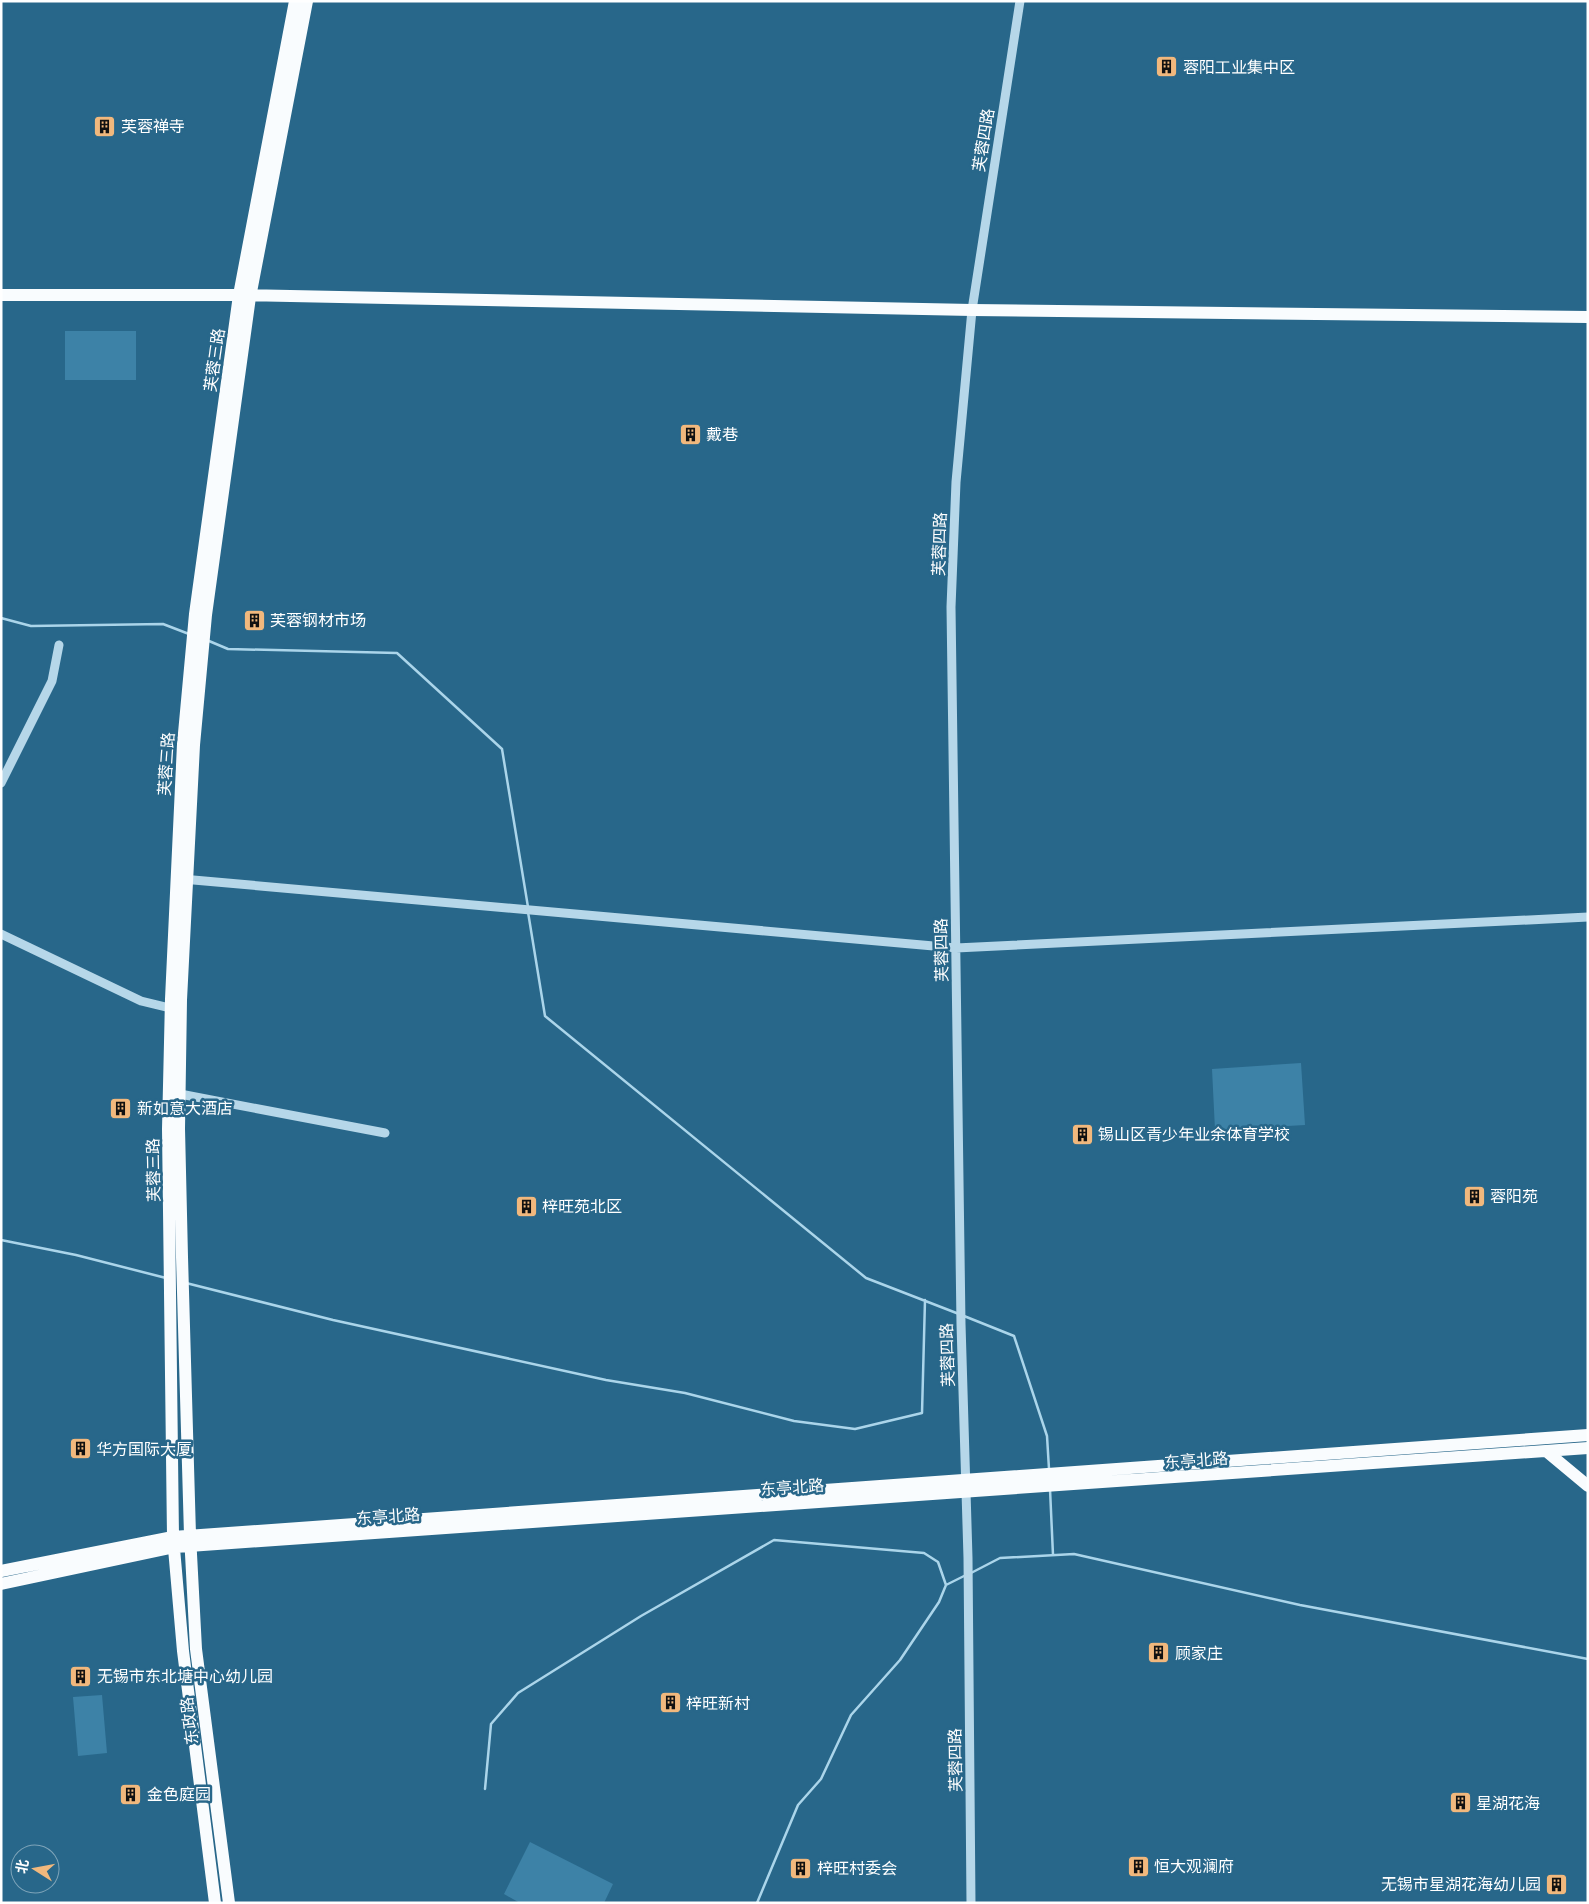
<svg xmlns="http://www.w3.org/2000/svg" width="1589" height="1904" font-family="'Golos Text','Noto Sans SC',sans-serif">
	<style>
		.green { fill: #3d82a7 }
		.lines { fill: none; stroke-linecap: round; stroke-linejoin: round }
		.stream { stroke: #abd5ea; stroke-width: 2.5 }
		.minor { stroke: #b6d7e9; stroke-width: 9 }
		.major { stroke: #f9fcfe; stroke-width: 12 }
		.labels { text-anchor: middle; stroke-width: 5; stroke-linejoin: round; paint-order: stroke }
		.poi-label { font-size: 16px; fill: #fff; stroke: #28678a; text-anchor: start }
		.street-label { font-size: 16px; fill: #fff; stroke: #28678a }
	</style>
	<rect width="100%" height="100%" fill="#28678a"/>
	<!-- green -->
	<path class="green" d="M65,331H136V380H65Z
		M1301,1063L1305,1125L1215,1130L1212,1069Z
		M102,1695L107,1753L78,1756L73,1697Z
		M530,1842L613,1884L604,1903H520L504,1894Z"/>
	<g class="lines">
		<!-- stream -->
		<path class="stream" d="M1,618L31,626L163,624L189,634
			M209,641L228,649L397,653L502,749L528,907
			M528,912L545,1016L866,1278L959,1314
			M1,1240L76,1255L166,1278
			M186,1283L333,1320L606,1380L685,1393L794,1421L855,1429L922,1413L925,1300
			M964,1316L1014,1336L1047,1436L1049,1469
			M1050,1489L1053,1555
			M971,1573L1000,1558L1074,1554L1300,1605L1588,1659
			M485,1789L491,1724L518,1693L641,1616L774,1540L924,1553L938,1562L946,1585L966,1575
			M757,1903L798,1805L821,1779L851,1715L900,1660L939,1602L946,1585"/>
		<!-- minor -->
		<path class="minor" d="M1,783L52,681L59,645
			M182,879L956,948L1588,917
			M1,934L141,1001L170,1008
			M180,1094L385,1133
			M971,1903L968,1558L961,1324L951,607L956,482L972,310L1020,1"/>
		<!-- major -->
		<path class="major" d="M1,295H239L972,310L1588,317
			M1546,1451L1588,1486
			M1,1571L173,1537L1588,1435
			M1,1584L175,1547L1588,1448
			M215,1903L183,1651L173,1537L168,1129L171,999L183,744L195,614L239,295L295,1
			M229,1903L196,1649L190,1535L182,1257L179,1129L181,1000L194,745L206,615L250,297L307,1"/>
	</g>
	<!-- icons -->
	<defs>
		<symbol id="building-square" viewBox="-11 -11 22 22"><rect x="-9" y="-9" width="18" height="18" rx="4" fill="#f1b87d" stroke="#28678a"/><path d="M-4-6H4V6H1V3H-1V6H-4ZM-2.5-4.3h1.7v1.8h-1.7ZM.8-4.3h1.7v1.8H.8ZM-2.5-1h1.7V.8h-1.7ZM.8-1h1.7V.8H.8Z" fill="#111"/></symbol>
	</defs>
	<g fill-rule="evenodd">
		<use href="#building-square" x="1154" y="54" width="25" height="25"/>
		<use href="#building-square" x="92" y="114" width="25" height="25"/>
		<use href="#building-square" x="678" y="422" width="25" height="25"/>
		<use href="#building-square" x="242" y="608" width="25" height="25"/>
		<use href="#building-square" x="108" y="1096" width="25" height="25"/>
		<use href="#building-square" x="1070" y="1122" width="25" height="25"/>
		<use href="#building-square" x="1462" y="1184" width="25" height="25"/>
		<use href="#building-square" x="514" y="1194" width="25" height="25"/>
		<use href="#building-square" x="68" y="1436" width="25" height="25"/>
		<use href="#building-square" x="1146" y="1640" width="25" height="25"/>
		<use href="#building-square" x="68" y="1664" width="25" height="25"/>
		<use href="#building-square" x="658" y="1690" width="25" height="25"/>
		<use href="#building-square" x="118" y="1782" width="25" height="25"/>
		<use href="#building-square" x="1448" y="1790" width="25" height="25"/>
		<use href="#building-square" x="1126" y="1854" width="25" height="25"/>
		<use href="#building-square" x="788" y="1856" width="25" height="25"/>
		<use href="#building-square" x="1544" y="1872" width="25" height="25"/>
	</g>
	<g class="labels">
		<!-- poi labels -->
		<g class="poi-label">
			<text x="1183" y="73">蓉阳工业集中区</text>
			<text x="121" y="132">芙蓉禅寺</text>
			<text x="706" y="440">戴巷</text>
			<text x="270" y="626">芙蓉钢材市场</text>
			<text x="137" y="1114">新如意大酒店</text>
			<text x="1098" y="1140">锡山区青少年业余体育学校</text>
			<text x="1490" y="1202">蓉阳苑</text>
			<text x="542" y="1212">梓旺苑北区</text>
			<text x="96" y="1455">华方国际大厦</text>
			<text x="1175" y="1659">顾家庄</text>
			<text x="97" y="1682">无锡市东北塘中心幼儿园</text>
			<text x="686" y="1709">梓旺新村</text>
			<text x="147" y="1800">金色庭园</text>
			<text x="1476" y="1809">星湖花海</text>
			<text x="1154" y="1872">恒大观澜府</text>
			<text x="817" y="1874">梓旺村委会</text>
			<text x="1541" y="1890" text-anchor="end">无锡市星湖花海幼儿园</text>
		</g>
		<!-- street labels -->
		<g class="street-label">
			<text transform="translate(983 140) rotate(-81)" y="6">芙蓉四路</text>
			<text transform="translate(214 360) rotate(-82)" y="6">芙蓉三路</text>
			<text transform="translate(939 544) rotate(-88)" y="6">芙蓉四路</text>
			<text transform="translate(166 764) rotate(-86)" y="6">芙蓉三路</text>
			<text transform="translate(941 950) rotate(-91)" y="6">芙蓉四路</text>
			<text transform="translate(153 1170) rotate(-91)" y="6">芙蓉三路</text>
			<text transform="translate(947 1355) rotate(-92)" y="6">芙蓉四路</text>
			<text transform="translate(1196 1460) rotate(-4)" y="6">东亭北路</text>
			<text transform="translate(792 1487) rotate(-4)" y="6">东亭北路</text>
			<text transform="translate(388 1516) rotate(-4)" y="6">东亭北路</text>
			<text transform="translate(189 1721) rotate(-97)" y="6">东政路</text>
			<text transform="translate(955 1760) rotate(-91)" y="6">芙蓉四路</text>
		</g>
	</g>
	<!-- border -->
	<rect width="1589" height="1904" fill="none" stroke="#ffffff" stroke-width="5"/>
	<!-- north arrow -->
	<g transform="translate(35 1869) rotate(281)"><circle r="24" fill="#28678a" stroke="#7ea4b9"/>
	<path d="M0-4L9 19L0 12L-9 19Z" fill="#f1b87d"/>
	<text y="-8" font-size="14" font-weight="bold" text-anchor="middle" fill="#ffffff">北</text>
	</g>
</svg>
